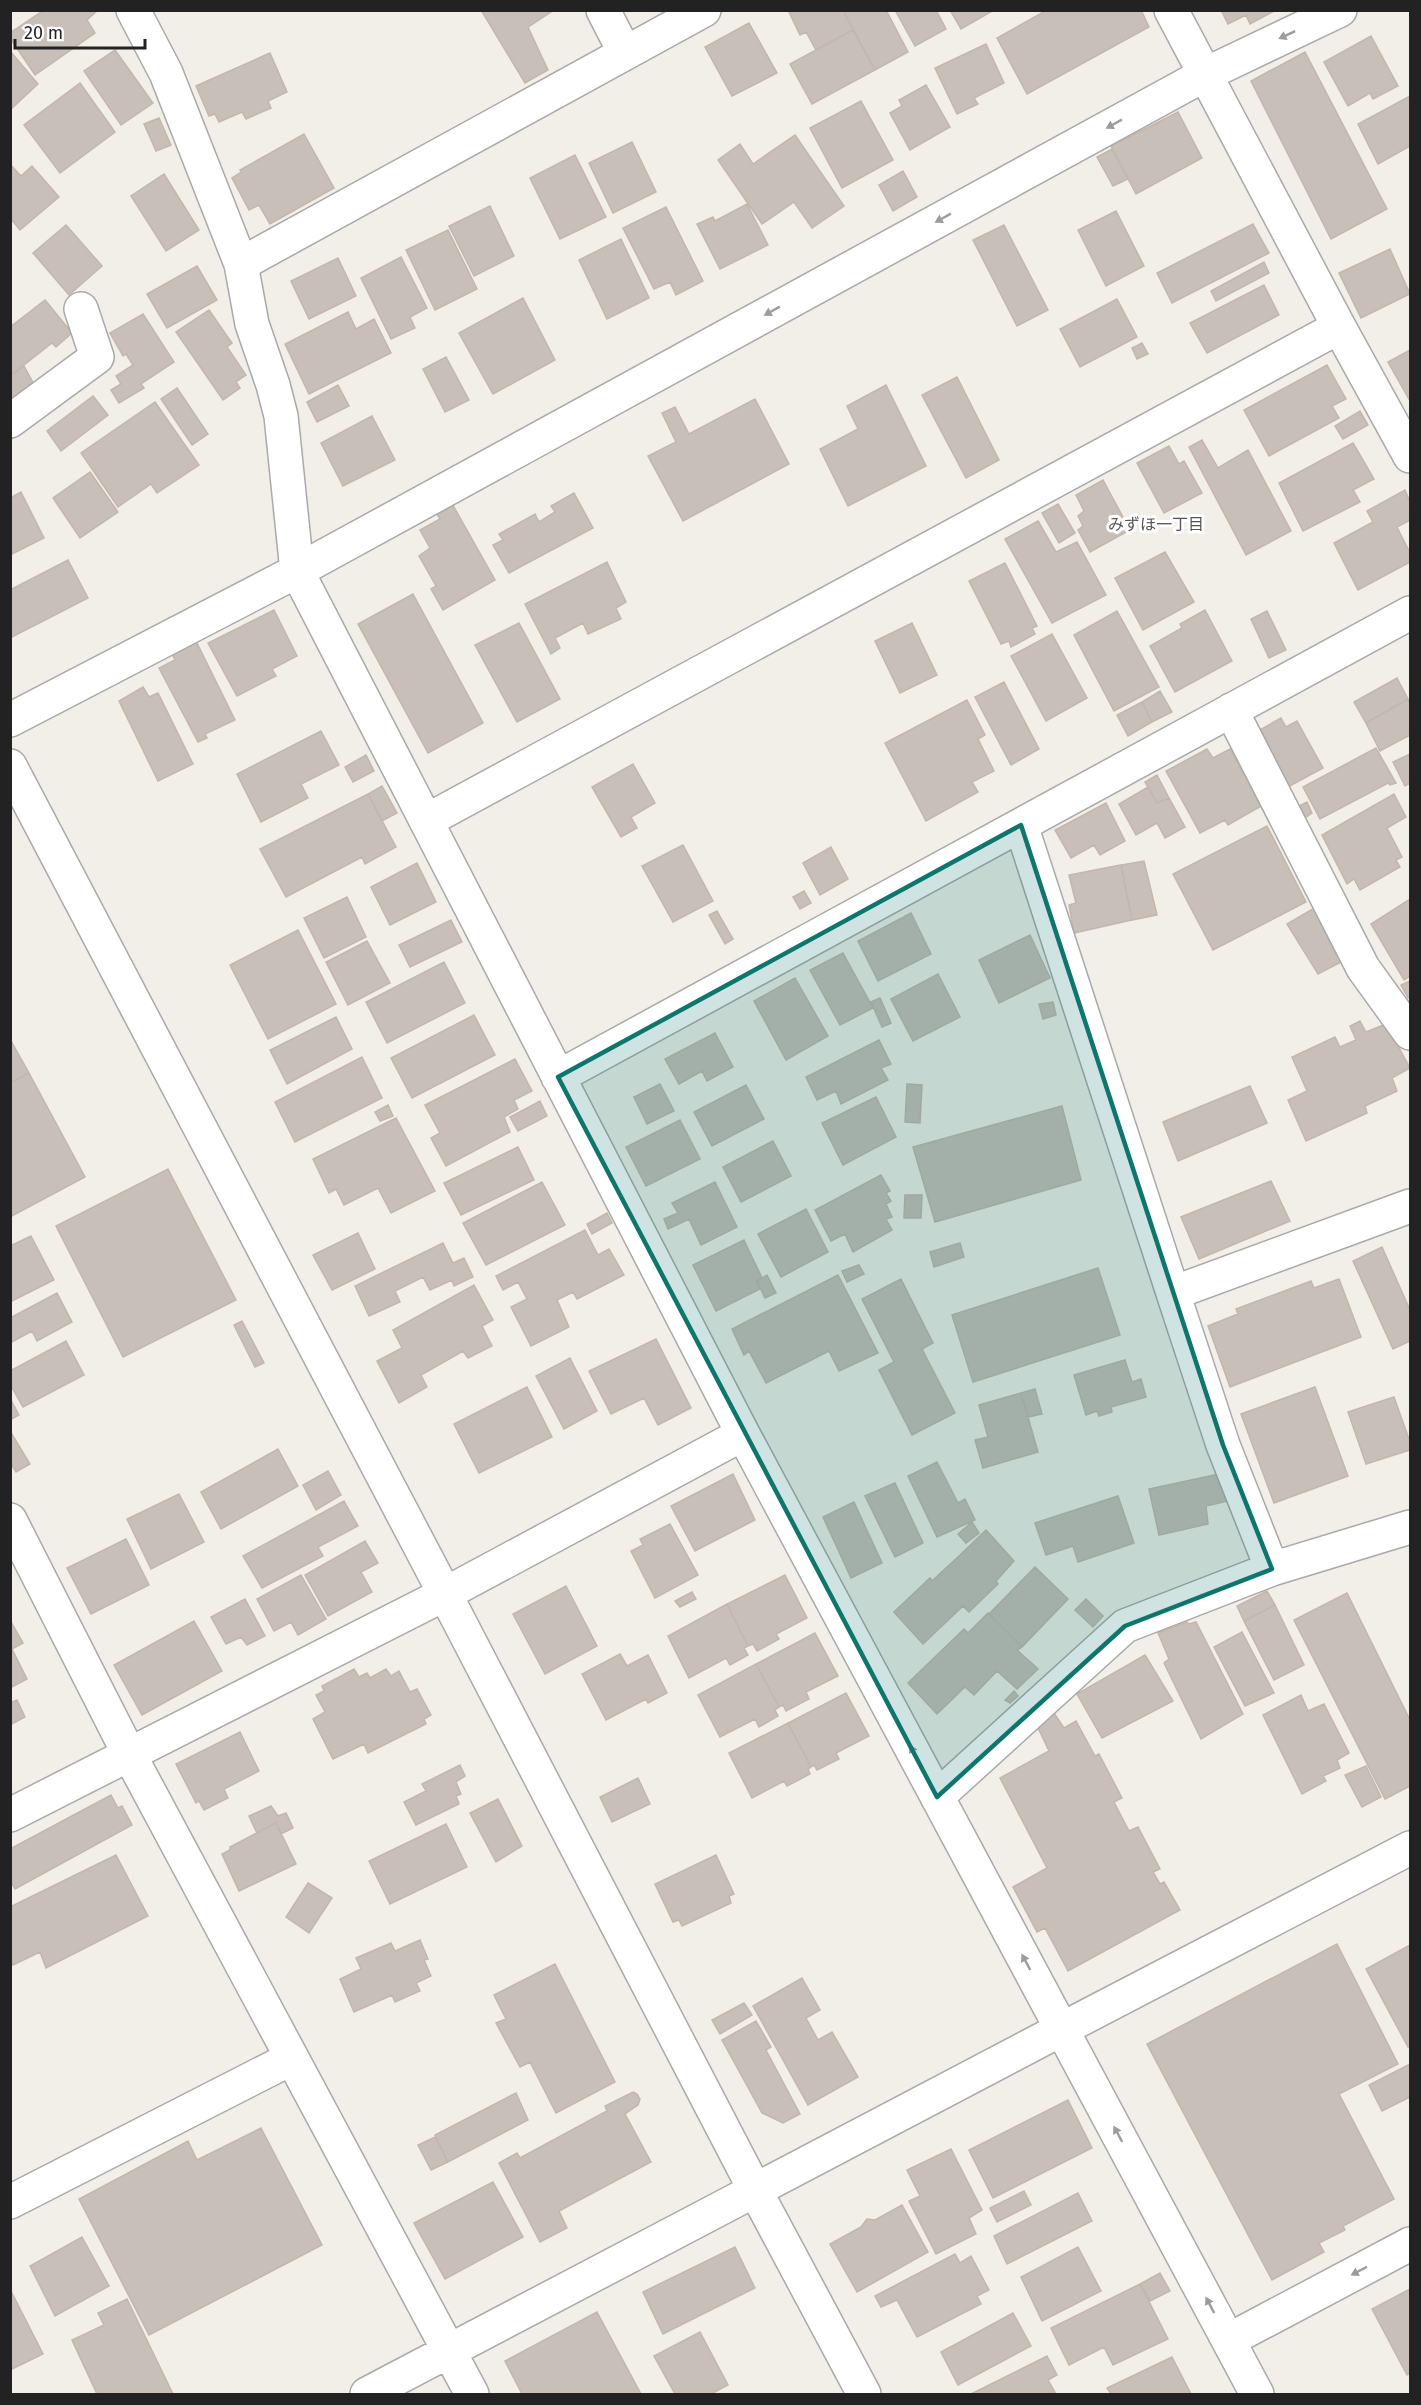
<svg xmlns="http://www.w3.org/2000/svg" width="1421" height="2405" font-family="'Fira Sans','Noto Sans JP',sans-serif">
	<style>
		.building { fill: #c7bfb8; stroke: #c4b6ab; stroke-width: 1.5 }
		.lines { fill: none; stroke-linecap: round; stroke-linejoin: round }
		.minor-casing { stroke: #a9a9a9; stroke-width: 36 }
		.minor { stroke: #fff; stroke-width: 33 }
		.oneway { fill: #9c9c9c }
		.marked { fill: #0f766e; fill-opacity: 0.2; stroke: #0f766e; stroke-width: 4.5; stroke-linejoin: round }
		.labels { text-anchor: middle; stroke-width: 6; stroke-linejoin: round; paint-order: stroke }
		.neighbourhood-label { font-size: 16px; fill: #555; stroke: #fff }
	</style>
	<rect width="100%" height="100%" fill="#f2efe9"/>
	<!-- building -->
	<path class="building" d="M44,10H98L87,20L95,33L35,75L10,38V33Z
		M481,10H554L528,27L548,70L525,83Z
		M788,10H843L853,30L816,50L806,32L800,35Z
		M843,10H886L908,52L875,70Z
		M895,10H936L946,29L915,46Z
		M950,10H994L961,29Z
		M1047,10H1141L1149,27L1027,94L997,38Z
		M1221,10H1276L1250,24L1246,15L1228,24Z
		M749,23L777,73L732,96L705,47Z
		M853,30L875,70L812,104L790,64Z
		M1371,36L1398,86L1373,99L1370,93L1348,106L1324,62Z
		M986,44L1004,83L974,98L978,104L957,114L935,68Z
		M115,50L153,103L121,125L84,71Z
		M10,51L38,84L10,110Z
		M1305,52L1387,209L1331,239L1251,81Z
		M270,53L287,92L268,101L271,108L246,119L242,112L219,122L215,114L209,116L196,86Z
		M80,83L115,132L60,173L24,125Z
		M926,85L950,127L910,150L890,113L902,106L899,100Z
		M1410,96V146L1378,164L1358,124Z
		M861,101L893,160L842,188L810,128Z
		M1178,112L1202,158L1136,194L1111,146Z
		M159,118L171,145L156,151L144,124Z
		M304,134L334,188L270,224L259,205L249,210L232,178L241,172L240,170Z
		M795,135L844,206L812,228L794,202L762,224L718,160L740,144L753,164Z
		M632,142L656,192L613,213L589,163Z
		M1112,149L1128,179L1113,186L1097,157Z
		M575,155L606,217L560,239L530,178Z
		M10,164L21,176L32,166L59,197L20,230L10,218Z
		M903,171L917,197L893,211L879,185Z
		M164,174L199,230L166,251L131,196Z
		M747,204L768,245L720,269L697,224L713,217L715,221Z
		M490,206L514,256L474,276L449,226Z
		M666,207L703,281L676,295L670,282L654,289L623,228Z
		M1116,211L1144,266L1106,286L1078,230Z
		M1253,224L1269,253L1172,303L1157,273Z
		M66,225L102,266L69,295L33,253Z
		M1004,225L1048,310L1017,326L973,240Z
		M448,230L477,289L435,310L406,250Z
		M621,239L649,298L607,319L579,260Z
		M1390,249L1410,294L1361,318L1339,273Z
		M401,257L427,308L410,317L415,328L391,339L361,278Z
		M338,258L356,296L309,319L291,281Z
		M1264,262L1269,273L1216,301L1211,291Z
		M197,266L217,300L167,328L147,294Z
		M1264,285L1279,315L1207,353L1190,323Z
		M523,298L555,360L493,394L459,333Z
		M1117,299L1137,337L1080,367L1060,329Z
		M45,300L72,333L56,347L52,343L10,376V327Z
		M209,310L232,343L227,347L246,375L236,382L240,388L223,400L176,332Z
		M348,312L356,329L374,319L391,353L309,394L285,344Z
		M143,314L174,362L141,384L144,388L119,403L111,390L121,384L116,376L133,365L126,354L123,356L110,333Z
		M1142,343L1148,354L1137,359L1132,348Z
		M1410,350V401L1388,362Z
		M446,357L469,400L445,412L423,369Z
		M1327,365L1346,399L1332,406L1339,418L1269,456L1244,410Z
		M24,366L35,386L10,404V376Z
		M957,377L999,460L966,478L922,395Z
		M338,385L349,406L317,422L307,402Z
		M886,385L926,466L848,506L820,449L858,429L847,406Z
		M177,388L208,434L192,445L161,399Z
		M93,396L108,415L61,451L47,431Z
		M755,399L789,464L683,521L648,456L676,442L662,413L675,407L689,434Z
		M155,402L199,465L157,493L151,484L118,507L81,453Z
		M1360,411L1368,425L1343,439L1335,426Z
		M372,416L395,460L343,486L321,443Z
		M1202,440L1218,468L1248,450L1291,531L1246,555L1189,447Z
		M1353,443L1374,479L1353,490L1360,502L1303,531L1279,483Z
		M1169,446L1179,464L1184,461L1202,493L1164,513L1137,463Z
		M90,472L118,512L80,538L53,498Z
		M1103,480L1130,530L1090,552L1078,530L1083,526L1078,516L1084,511L1076,495Z
		M1405,490L1410,502V520L1397,527L1410,553V562L1358,590L1334,543L1373,522L1367,511Z
		M21,492L44,538L10,555V498Z
		M574,493L593,528L509,573L493,545L503,540L499,534L535,514L539,522L555,512L551,506Z
		M450,500L495,580L443,610L431,589L436,586L419,556L430,548L420,530L440,519L434,509Z
		M1058,504L1075,533L1059,543L1042,513Z
		M1038,521L1056,552L1077,542L1106,595L1052,623L1005,539Z
		M1165,552L1194,602L1143,630L1115,578Z
		M68,560L88,598L10,638V590Z
		M607,562L626,602L616,608L621,619L588,634L583,623L555,638L560,648L551,654L525,604Z
		M1005,563L1037,626L1032,628L1035,634L1011,647L1009,641L1001,644L969,581Z
		M413,594L483,723L428,753L358,624Z
		M274,610L297,656L272,669L276,676L237,696L208,643Z
		M1205,610L1232,661L1175,692L1150,646L1182,628L1180,624Z
		M1117,611L1159,687L1114,711L1074,635Z
		M1267,611L1286,650L1269,658L1251,619Z
		M519,623L560,699L517,722L475,645Z
		M912,623L937,675L900,693L875,641Z
		M1052,634L1087,698L1046,721L1011,656Z
		M194,637L235,720L205,734L207,738L198,742L159,668L175,660L170,650Z
		M1397,678L1408,699L1366,723L1354,702Z
		M1004,682L1039,749L1011,765L975,697Z
		M143,687L149,697L158,693L193,764L158,781L119,701Z
		M1160,691L1172,712L1152,722L1142,702Z
		M1408,699L1410,703V735L1380,751L1366,723Z
		M967,700L985,735L978,739L994,771L972,782L978,792L926,821L885,743Z
		M1142,702L1152,722L1128,736L1117,715Z
		M1281,718L1286,727L1297,721L1323,768L1288,787L1258,731Z
		M321,731L339,765L301,784L308,798L261,822L237,774Z
		M1376,748L1396,783L1390,785L1388,783L1320,819L1303,787Z
		M1207,749L1213,758L1230,749L1263,805L1228,825L1225,820L1200,833L1166,771Z
		M1410,754V783L1405,786L1393,762Z
		M366,755L374,771L353,782L345,767Z
		M633,764L655,803L631,817L637,828L621,837L592,787Z
		M1157,775L1169,798L1157,803L1145,782Z
		M382,786L397,813L382,821L368,794Z
		M1148,787L1157,803L1169,798L1185,827L1165,838L1157,823L1136,835L1119,804Z
		M368,794L396,847L365,864L362,857L286,897L260,849Z
		M1394,794L1406,817L1387,828L1402,857L1396,860L1400,867L1360,890L1354,879L1347,884L1322,835Z
		M1307,802L1312,813L1305,818L1299,806Z
		M1106,803L1125,841L1100,855L1094,845L1071,858L1055,830Z
		M1267,826L1306,902L1213,950L1173,874Z
		M683,845L713,901L673,922L642,866Z
		M831,847L848,879L820,895L803,863Z
		M1144,861L1157,915L1132,920L1121,865Z
		M417,863L436,902L390,925L371,887Z
		M1121,865L1132,920L1074,933L1069,905L1076,903L1069,875Z
		M804,891L811,903L800,909L793,897Z
		M347,897L366,937L324,958L304,918Z
		M1410,899V976L1404,980L1371,924Z
		M1316,907L1347,959L1318,974L1287,924Z
		M717,911L733,939L725,944L709,915Z
		M911,913L931,954L878,981L858,941Z
		M451,920L462,942L410,967L399,945Z
		M298,930L336,1004L268,1039L230,965Z
		M1030,935L1050,978L999,1003L979,960Z
		M367,941L390,983L348,1005L326,962Z
		M843,953L873,1008L840,1025L810,970Z
		M444,962L465,1003L387,1043L366,1002Z
		M938,974L960,1017L913,1041L891,999Z
		M795,978L828,1036L786,1060L754,1001Z
		M1410,981V997L1408,998L1401,985Z
		M880,998L891,1023L882,1027L871,1002Z
		M1053,1002L1056,1015L1043,1019L1039,1004Z
		M474,1015L495,1055L412,1098L391,1058Z
		M336,1017L352,1049L287,1084L270,1050Z
		M1360,1021L1366,1032L1386,1024L1410,1068L1392,1078L1397,1091L1365,1106L1367,1113L1306,1141L1288,1100L1307,1091L1292,1057L1335,1037L1340,1047L1356,1040L1350,1026Z
		M715,1033L733,1067L707,1081L702,1071L679,1084L665,1059Z
		M10,1039L29,1073L10,1083Z
		M879,1040L891,1064L881,1068L888,1080L841,1104L836,1091L817,1100L806,1077Z
		M362,1057L382,1098L295,1142L275,1102Z
		M515,1059L532,1091L514,1100L518,1109L504,1117L510,1132L446,1166L431,1138L440,1133L425,1105Z
		M29,1073L85,1177L10,1217V1083Z
		M660,1084L674,1111L647,1124L634,1097Z
		M907,1084L922,1085L920,1123L905,1122Z
		M746,1085L764,1119L712,1146L694,1112Z
		M1250,1086L1267,1123L1178,1161L1163,1122Z
		M876,1097L896,1137L843,1165L822,1123Z
		M540,1101L547,1116L518,1131L510,1117Z
		M388,1105L393,1116L380,1121L375,1112Z
		M1062,1106L1081,1180L935,1222L913,1147Z
		M396,1118L435,1191L391,1213L378,1188L344,1205L336,1189L329,1193L313,1159Z
		M680,1120L700,1159L646,1186L626,1147Z
		M773,1141L791,1176L741,1202L723,1167Z
		M518,1147L534,1180L461,1215L444,1183Z
		M168,1169L236,1300L123,1357L56,1226Z
		M881,1175L890,1191L886,1193L891,1201L886,1204L892,1217L886,1219L892,1230L853,1252L845,1234L831,1241L815,1210Z
		M1271,1181L1290,1221L1199,1259L1181,1217Z
		M542,1182L565,1225L486,1265L463,1223Z
		M715,1182L737,1227L701,1245L689,1219L668,1229L664,1219L678,1213L672,1203Z
		M905,1195H922L921,1218H904Z
		M806,1209L828,1252L781,1277L758,1234Z
		M607,1213L612,1223L592,1234L587,1224Z
		M585,1230L598,1255L609,1249L624,1275L577,1299L573,1292L557,1300L569,1327L531,1346L511,1307L527,1299L518,1282L503,1290L496,1276Z
		M358,1233L375,1269L332,1290L313,1255Z
		M31,1236L54,1280L10,1302V1246Z
		M744,1240L762,1278L756,1281L760,1289L716,1311L693,1265Z
		M443,1243L453,1263L464,1258L473,1277L454,1286L452,1280L430,1290L423,1277L395,1291L400,1302L369,1316L355,1286Z
		M960,1243L964,1257L934,1267L930,1252Z
		M1382,1247L1410,1310V1341L1393,1349L1353,1261Z
		M859,1265L864,1274L847,1282L842,1271Z
		M1098,1268L1120,1335L973,1382L952,1315Z
		M767,1275L776,1293L765,1298L757,1281Z
		M838,1275L878,1353L839,1371L829,1351L766,1383L749,1351L744,1355L732,1329Z
		M901,1279L933,1343L922,1349L955,1413L912,1435L879,1370L894,1362L862,1299Z
		M1339,1279L1361,1337L1230,1387L1208,1326L1238,1314L1236,1309L1311,1281L1314,1288Z
		M474,1285L493,1320L482,1326L492,1346L468,1358L463,1351L421,1375L427,1387L399,1403L377,1361L402,1348L393,1330Z
		M57,1293L72,1322L37,1341L32,1331L10,1343V1318Z
		M242,1321L264,1363L255,1367L234,1325Z
		M656,1339L691,1408L658,1425L644,1398L611,1414L589,1371Z
		M66,1341L84,1375L23,1407L10,1384V1371Z
		M570,1358L597,1411L564,1429L536,1376Z
		M1125,1360L1132,1382L1141,1379L1146,1397L1111,1407L1112,1412L1099,1416L1097,1411L1086,1415L1074,1375Z
		M527,1387L552,1437L479,1473L454,1424Z
		M1315,1387L1348,1476L1274,1503L1241,1414Z
		M1035,1389L1042,1414L1028,1417L1021,1393Z
		M1021,1393L1038,1452L983,1468L975,1440L988,1437L979,1405Z
		M1394,1397L1410,1442V1450L1366,1464L1348,1412Z
		M12,1402L19,1415L10,1420V1403Z
		M10,1431L30,1464L16,1472L10,1462Z
		M278,1449L298,1486L221,1529L201,1492Z
		M937,1462L958,1503L965,1499L975,1520L937,1537L908,1476Z
		M328,1471L341,1495L316,1510L303,1485Z
		M1224,1473L1228,1501L1206,1506L1208,1524L1159,1535L1149,1489Z
		M733,1474L755,1520L695,1551L671,1506Z
		M895,1483L923,1543L895,1557L865,1496Z
		M179,1494L204,1542L151,1569L127,1519Z
		M1118,1496L1134,1543L1078,1562L1073,1546L1046,1555L1035,1523Z
		M344,1501L358,1526L318,1547L323,1556L262,1588L243,1556Z
		M854,1502L882,1563L851,1578L823,1517Z
		M972,1522L979,1533L966,1543L958,1534Z
		M670,1524L698,1575L655,1598L631,1551L643,1545L640,1539Z
		M986,1530L1014,1561L996,1581L998,1584L969,1612L963,1606L923,1644L894,1612L930,1578L932,1581L959,1556Z
		M126,1539L149,1585L91,1614L67,1568Z
		M365,1541L378,1563L361,1572L372,1592L328,1616L305,1575Z
		M1035,1567L1068,1599L1022,1647L989,1614Z
		M301,1575L326,1619L298,1635L291,1622L274,1631L257,1599Z
		M785,1575L807,1618L776,1634L779,1639L757,1651L753,1644L748,1646L727,1604Z
		M566,1586L597,1646L545,1674L513,1614Z
		M1267,1591L1275,1605L1244,1621L1237,1606Z
		M692,1592L696,1599L680,1607L675,1601Z
		M1347,1593L1410,1720V1786L1385,1799L1294,1620Z
		M245,1599L265,1636L247,1645L241,1637L226,1644L211,1617Z
		M1086,1599L1103,1616L1093,1627L1075,1610Z
		M727,1604L748,1646L744,1648L748,1655L730,1665L726,1658L689,1678L668,1636Z
		M1275,1605L1304,1665L1274,1680L1244,1621Z
		M988,1613L1022,1647L1017,1650L1038,1669L1017,1689L997,1671L974,1695L965,1687L937,1714L908,1683L964,1629L968,1633Z
		M10,1620L23,1643L12,1649L27,1679L10,1688Z
		M194,1621L222,1671L142,1715L114,1665Z
		M1187,1622L1189,1624L1196,1622L1243,1714L1201,1739L1164,1663L1169,1659L1158,1633Z
		M1242,1632L1274,1693L1245,1706L1214,1647Z
		M815,1633L838,1676L806,1692L809,1699L786,1711L783,1705L779,1707L756,1664Z
		M620,1654L627,1666L648,1655L667,1693L648,1703L646,1699L606,1720L582,1674Z
		M1145,1655L1173,1701L1102,1738L1077,1694Z
		M756,1664L779,1707L775,1710L778,1716L759,1727L755,1719L720,1737L698,1695Z
		M354,1669L359,1677L367,1673L370,1678L386,1669L391,1676L399,1671L410,1692L417,1689L431,1715L424,1719L426,1724L368,1753L364,1744L333,1759L313,1719L325,1712L316,1695L324,1691L322,1686Z
		M1014,1691L1018,1696L1010,1703L1005,1700Z
		M846,1693L869,1736L836,1753L839,1759L817,1770L814,1765L811,1767L788,1723Z
		M1301,1695L1308,1711L1324,1704L1349,1753L1337,1760L1340,1768L1323,1776L1326,1781L1302,1794L1263,1715Z
		M17,1700L25,1717L10,1725V1703Z
		M1054,1713L1064,1728L1076,1721L1095,1756L1099,1754L1122,1798L1114,1802L1129,1831L1138,1827L1160,1869L1153,1872L1160,1884L1164,1882L1180,1910L1068,1971L1045,1928L1037,1932L1013,1887L1047,1868L1000,1778L1049,1751L1038,1728Z
		M788,1723L811,1767L808,1769L810,1774L787,1786L784,1781L752,1798L729,1753Z
		M240,1732L259,1771L224,1789L228,1798L204,1810L199,1801L196,1803L176,1764Z
		M460,1765L465,1776L456,1782L461,1794L456,1796L459,1804L416,1825L404,1802L426,1791L422,1784Z
		M1366,1766L1381,1797L1362,1807L1345,1775Z
		M638,1778L650,1804L612,1822L600,1797Z
		M111,1795L118,1808L122,1806L132,1825L15,1889L10,1880V1849Z
		M498,1799L522,1846L496,1862L470,1813Z
		M271,1806L278,1816L286,1813L293,1828L281,1834L276,1823L257,1833L249,1816Z
		M276,1823L296,1864L239,1891L222,1854L230,1850V1847Z
		M446,1824L467,1867L390,1904L369,1861Z
		M116,1855L148,1916L46,1968L40,1952L13,1965L10,1959V1907Z
		M716,1855L734,1894L729,1896L731,1903L682,1926L679,1920L673,1922L655,1884Z
		M308,1883L332,1898L309,1933L286,1917Z
		M420,1940L428,1959L424,1960L431,1976L416,1983L420,1991L395,2002L392,1995L354,2012L340,1979L361,1969L356,1958L391,1943L395,1951Z
		M1337,1944L1398,2064L1339,2094L1394,2199L1343,2226L1345,2230L1319,2243L1324,2252L1272,2280L1147,2044Z
		M1410,1945V2046L1408,2047L1366,1969Z
		M555,1964L615,2082L556,2113L530,2062L520,2067L496,2023L506,2019L494,1995Z
		M802,1978L820,2010L806,2018L818,2040L832,2032L858,2077L808,2105L753,2006Z
		M744,2003L752,2015L720,2034L712,2020Z
		M756,2021L771,2047L766,2050L800,2114L783,2123L762,2113L722,2040Z
		M1410,2064V2097L1382,2111L1369,2085Z
		M633,2092L637,2094L640,2099L638,2105L625,2114L651,2162L559,2211L567,2228L540,2242L499,2163L517,2153L520,2158L607,2111L605,2106Z
		M516,2093L528,2120L448,2162L435,2135Z
		M1068,2100L1092,2148L993,2198L969,2150Z
		M261,2128L322,2245L149,2335L79,2199L188,2141L197,2160Z
		M435,2137L448,2162L431,2170L418,2145Z
		M951,2149L982,2210L969,2218L976,2234L936,2254L909,2201L920,2196L907,2170Z
		M493,2182L523,2237L445,2279L414,2223Z
		M1024,2191L1031,2205L997,2222L990,2208Z
		M1078,2193L1092,2221L1007,2264L994,2236Z
		M902,2205L928,2252L857,2292L830,2244L861,2227L867,2219L875,2220Z
		M82,2237L109,2286L55,2316L30,2266Z
		M735,2247L755,2288L663,2334L643,2292Z
		M1078,2247L1101,2291L1042,2321L1021,2277Z
		M955,2254L960,2263L971,2256L989,2290L977,2296L981,2304L917,2337L897,2300L881,2307L875,2296Z
		M1160,2273L1170,2291L1150,2301L1140,2284Z
		M1140,2284L1168,2339L1113,2365L1104,2347L1069,2365L1051,2328Z
		M10,2289L43,2354L10,2370Z
		M1410,2289V2373L1407,2375L1372,2309Z
		M127,2299L173,2394H97L72,2340L104,2325L98,2313Z
		M597,2312L641,2394H522L505,2361Z
		M1013,2313L1031,2346L958,2385L941,2352Z
		M700,2332L728,2385L711,2394H675L654,2356Z
		M1047,2356L1057,2375L1048,2380L1056,2394H971Z
		M1172,2357L1191,2394H1111L1107,2388Z"/>
	<g class="lines">
		<defs>
			<path id="minor" d="M133,10L166,73L241,264L252,324L273,385L281,416L297,571L743,1434L1257,2394
				M603,10L625,53
				M1171,10L1339,327L1410,456
				M241,264L704,10
				M10,421L97,357L81,309
				M1231,710L1363,968L1410,1033
				M10,720L297,571L1204,75L1340,10
				M10,766L445,1594L755,2190L864,2394
				M426,821L1339,327
				M1021,825L1173,1293L1410,1206
				M558,1077L1410,613
				M1173,1293L1223,1445L1272,1569
				M10,1520L129,1754L472,2394
				M937,1797L1125,1626L1272,1569L1410,1527
				M10,1815L445,1594L743,1434
				M10,2202L292,2058
				M1229,2340L1410,2244
				M367,2394L1062,2029L1410,1848"/>
		</defs>
		<!-- minor casing -->
		<use href="#minor" class="minor-casing"/>
		<!-- minor -->
		<use href="#minor" class="minor"/>
	</g>
	<!-- one-way arrows -->
	<defs><path id="oneway-solid" d="M-6-.8H1V-3.2L6.5 0L1 3.2V.8H-6Z" transform="scale(1.5)"/></defs>
	<g class="oneway">
		<use href="#oneway-solid" transform="translate(1287 35) rotate(155)"/>
		<use href="#oneway-solid" transform="translate(1114 124) rotate(151)"/>
		<use href="#oneway-solid" transform="translate(943 218) rotate(151)"/>
		<use href="#oneway-solid" transform="translate(772 311) rotate(151)"/>
		<use href="#oneway-solid" transform="translate(914 1753) rotate(-118)"/>
		<use href="#oneway-solid" transform="translate(1026 1962) rotate(-118)"/>
		<use href="#oneway-solid" transform="translate(1118 2134) rotate(-118)"/>
		<use href="#oneway-solid" transform="translate(1359 2271) rotate(152)"/>
		<use href="#oneway-solid" transform="translate(1210 2305) rotate(-118)"/>
	</g>
	<!-- marked area -->
	<path class="marked" d="M1021,825L1223,1445L1272,1569L1125,1626L937,1797L558,1077Z"/>
	<g class="labels">
		<!-- neighbourhood labels -->
		<g class="neighbourhood-label">
			<text x="1156" y="530">みずほ一丁目</text>
		</g>
	</g>
	<!-- border -->
	<rect width="1421" height="2405" fill="none" stroke="#222222" stroke-width="24"/>
	<!-- scale -->
	<path d="M15 39v9h130v-9" fill="none" stroke="#222222" stroke-width="3"/>
	<text x="24" y="39" font-size="18" fill="#222222" stroke="#ffffff" stroke-width="4.5" paint-order="stroke">20 m</text>
</svg>
